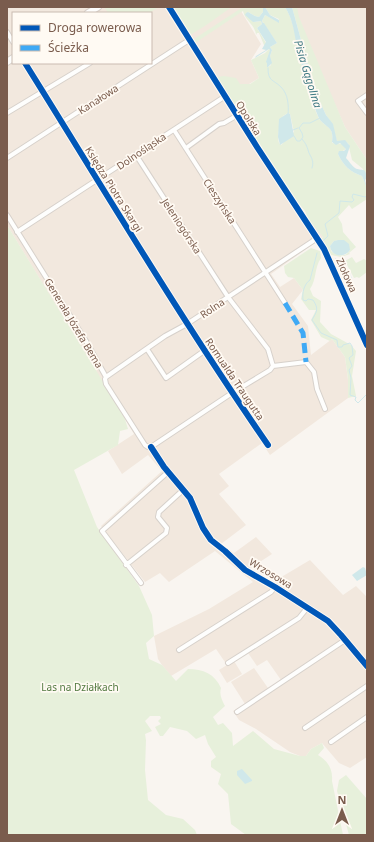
<svg xmlns="http://www.w3.org/2000/svg" width="374" height="842" font-family="'Noto Sans',sans-serif">
	<style>
		.residential { fill: #f2e8de; fill-rule: evenodd }
		.green { fill: #e7f0db; fill-rule: evenodd }
		.water { fill: #d0e8ea }
		.lines { fill: none; stroke-linecap: round; stroke-linejoin: round }
		.stream { stroke: #d0e8ea; stroke-width: 1 }
		.minor-casing { stroke: #d7d1cb; stroke-width: 6 }
		.secondary-casing { stroke: #d9d2cb; stroke-width: 8 }
		.minor { stroke: #fefefd; stroke-width: 4 }
		.secondary { stroke: #fefefd; stroke-width: 6 }
		.quiet { stroke: #3fa9f5; stroke-width: 5; stroke-dasharray: 10 5; stroke-linecap: butt }
		.cycleway-casing { stroke: #fffaf3; stroke-width: 8 }
		.cycleway { stroke: #0057b8; stroke-width: 6 }
		.labels { text-anchor: middle; stroke-width: 3.5; stroke-linejoin: round; paint-order: stroke }
		.street-label { font-size: 10px; fill: #7a5c4d; stroke: #fffaf3 }
		.park-label { font-size: 10px; fill: #537a41; stroke: #fffaf3 }
		.water-label { font-size: 11px; font-style: italic; fill: #437c86; stroke: #fffaf3 }
	</style>
	<rect width="100%" height="100%" fill="#f9f5f0"/>
	<!-- residential -->
	<path class="residential" d="M7,7H246L241,11L261,44L251,60L259,78L228,97L294,198L323,237L271,274L280,287L294,278L303,290L292,304L308,326L311,355L332,339L345,357L348,380V398L270,455L262,443L219,474L229,486L219,494L246,525L221,544L234,553L256,537L272,554L249,569L273,582L310,560L343,595L356,586L367,597V757L350,768L339,763L322,743L311,749L306,756H300L290,752L256,729L239,720L233,711L245,704L231,682L254,668L268,688L281,680L267,660L257,666L248,653L234,661L242,674L227,683L219,670L227,665L216,649L171,676L162,665L158,659L154,636L209,609L253,582L215,551L169,582L160,573L145,582L101,526L162,471L148,455L122,474L108,451L134,434L7,225ZM13,13H151V63H13Z
		M294,7H367V160L345,127L313,55Z"/>
	<!-- green -->
	<path class="green" d="M106,7H159L149,13H108L105,8Z
		M173,7H232C218,16 205,27 190,35Z
		M243,7H263V12L259,17L255,16L248,12L254,22L261,21L262,24L257,28L266,43V45H264L259,33H257L256,35C255,24 245,21 243,11L195,43L194,42V39Z
		M265,7H285C298,27 300,67 308,91C310,96 317,116 320,120C328,129 334,126 332,143L343,144L346,149L338,154C343,165 350,172 362,176L367,188V199L352,209L349,205L338,217L342,224L343,232L356,247L349,253L350,254L341,257L331,255L326,246L325,247L321,239L323,237L309,220L305,211L294,198L262,150L217,77L224,76L236,78L240,84H250L259,78L251,60L265,53L269,49L271,50L267,66L268,67L271,65L270,56L272,50L270,47L277,43L262,21L265,15L278,22L279,19L270,15ZM288,113L290,114L294,132L281,145L279,143C276,134 281,125 283,116ZM341,240L350,250C345,259 337,255 331,251L330,246L334,241Z
		M292,7H297L299,17L345,127L367,160V185L363,169L352,160L348,143L337,141L330,121L326,115L315,91Z
		M7,225L124,416L128,429L120,431L118,445L74,470L97,527L139,586L152,615L154,636L146,643L149,659L162,665L176,681L188,669C203,669 215,674 221,688C219,695 222,700 225,706L213,717L218,725L223,723L232,733L233,746L253,731L274,749L300,756H306L311,749L322,743L324,748L318,755C328,761 333,769 332,781L343,835H246L231,824L228,794L218,784L221,774L211,767V761L216,757L208,744L205,735L196,739L187,731L170,727L163,736H160L155,727L161,724L158,721L161,718L160,716H150L145,721L152,731L145,734L146,740L145,770L148,800L166,815L183,819L195,830L197,835H7Z
		M311,248L320,251L321,258C314,268 317,279 310,289L313,296L321,301L320,322L331,334L351,345L356,351L352,376L356,396L348,398V379L345,357L332,339L330,341L321,337L311,320L316,310H309L301,299L303,290L294,278L288,277L285,273L284,266Z
		M352,257L356,263L364,259L367,261V272L359,278L357,277L354,278L345,261Z
		M346,775L367,799V835H349L337,791L339,780Z"/>
	<!-- water -->
	<path class="water" d="M263,7H265L270,15L279,20V23L265,15L262,21L263,23H264L277,43L270,47L272,50L270,56L272,63L268,67H267V63L266,62L270,50L269,49L255,58L256,56L266,50L262,49L266,42L257,28L262,24L261,21L253,22L245,15L246,13L248,12L255,16L259,17L263,12Z
		M285,7H292L315,91L326,115L333,124L337,141L345,140L350,146L346,158C349,161 352,166 355,168C362,172 365,166 367,177L365,180L367,188L362,176C350,172 343,165 338,154L339,151H344L346,149L340,143L336,145L332,142C334,127 328,129 320,120C317,115 315,108 313,103C306,83 301,63 296,42C294,30 292,18 285,7Z
		M288,113L290,114L294,136L280,145L278,137L279,119Z
		M338,240H344L349,244L350,250C344,259 331,256 330,246L334,241Z
		M335,258L343,261L352,278L351,281L347,283L335,261Z
		M363,567L365,568L367,575L357,581L352,575Z
		M242,769L252,780V781L245,784L237,775V771Z"/>
	<g class="lines">
		<!-- stream -->
		<path class="stream" d="M268,68C268,82 273,79 281,87C288,94 289,105 288,115
			M293,130L298,128
			M294,136L297,141H300L303,137L302,133L299,128L303,123H310L320,118
			M302,139C307,145 307,147 309,153C312,159 314,161 312,168
			M323,241L328,236L325,224L339,213L340,201L352,202L354,200L352,197L353,194L365,197L367,196
			M317,253L310,280C304,284 302,293 303,300L306,301L308,299L313,300C319,309 317,311 312,320L321,333L337,340L338,347H342L343,345L350,343L352,346L353,355L349,358L352,366L349,370L351,378L350,395L356,397L355,400L358,403L367,394"/>
		<defs>
			<path id="minor" d="M169,7L257,147L324,249L367,345
				M7,32L13,42
				M25,63C105,191 182,321 268,445
				M367,95L358,101L367,113
				M7,113L90,63
				M174,130L285,303
				M186,148L219,124L224,123L236,116
				M136,155L228,297L268,349L273,366
				M7,158L189,40
				M7,215L86,341L106,377L105,379L106,384L145,445L148,447H151
				M17,232L224,97
				M147,349L166,378L204,351
				M273,366L306,362L314,372L317,389L325,409
				M106,377L165,336L187,324L313,241L316,237
				M151,447L164,467L190,498L203,528L211,540L225,551L245,570L275,587L328,621L341,635L367,666
				M151,447L232,393L270,370L273,366
				M126,565L166,533L167,528L158,517L159,512L183,490
				M141,583L102,531L168,472
				M179,650L271,592L275,587
				M228,663L299,618L307,608
				M237,712L345,640
				M305,728L367,686
				M331,742L367,717"/>
			<path id="secondary" d="M88,13L98,7
				M7,62L13,58"/>
		</defs>
		<!-- minor casing -->
		<use href="#minor" class="minor-casing"/>
		<!-- secondary casing -->
		<use href="#secondary" class="secondary-casing"/>
		<!-- minor -->
		<use href="#minor" class="minor"/>
		<!-- secondary -->
		<use href="#secondary" class="secondary"/>
		<!-- quiet -->
		<path class="quiet" d="M285,303L303,333L306,362"/>
		<defs>
			<path id="cycleway" d="M169,7L257,147L324,249L367,345
				M25,63C105,191 182,321 268,445
				M151,447L164,467L190,498L203,528L211,540L225,551L245,570L275,587L328,621L341,635L367,666"/>
		</defs>
		<!-- cycleway casing -->
		<use href="#cycleway" class="cycleway-casing"/>
		<!-- cycleway -->
		<use href="#cycleway" class="cycleway"/>
	</g>
	<g class="labels">
		<!-- street labels -->
		<g class="street-label">
			<text transform="translate(98 99) rotate(-33)" y="4">Kanałowa</text>
			<text transform="translate(249 118) rotate(58)" y="4">Opolska</text>
			<text transform="translate(141 151) rotate(-34)" y="4">Dolnośląska</text>
			<text transform="translate(114 189) rotate(58)" y="4">Księdza Piotra Skargi</text>
			<text transform="translate(220 201) rotate(57)" y="4">Cieszyńska</text>
			<text transform="translate(182 226) rotate(57)" y="4">Jeleniogórska</text>
			<text transform="translate(347 275) rotate(66)" y="4">Ziołowa</text>
			<text transform="translate(212 308) rotate(-34)" y="4">Rolna</text>
			<text transform="translate(74 323) rotate(59)" y="4">Generała Józefa Bema</text>
			<text transform="translate(235 379) rotate(56)" y="4">Romualda Traugutta</text>
			<text transform="translate(271 573) rotate(31)" y="4">Wrzosowa</text>
		</g>
		<!-- park labels -->
		<g class="park-label">
			<text x="80" y="691">Las na Działkach</text>
		</g>
		<!-- water labels -->
		<g class="water-label">
			<text transform="translate(308 74) rotate(73)" y="4">Pisia Gągolina</text>
		</g>
	</g>
	<!-- border -->
	<rect width="374" height="842" fill="none" stroke="#7a5c4d" stroke-width="16"/>
	<!-- legend -->
	<rect x="12" y="12" width="140" height="52" fill="#fffaf3" stroke="#cabbb1"/>
	<rect x="20" y="25" width="20" height="6" fill="#0057b8" stroke="#cabbb1"/>
	<text x="48" y="32" font-size="12" fill="#7a5c4d">Droga rowerowa</text>
	<rect x="20" y="45" width="20" height="6" fill="#3fa9f5" stroke="#cabbb1"/>
	<text x="48" y="52" font-size="12" fill="#7a5c4d">Ścieżka</text>
	<!-- north arrow -->
	<g transform="translate(342 810)" stroke="#fffaf3" stroke-width="3" paint-order="stroke">
	<path d="M0-3L7 15L0 10L-7 15Z" fill="#7a5c4d"/>
	<text y="-6" font-size="11" font-weight="bold" text-anchor="middle" fill="#7a5c4d">N</text>
	</g>
</svg>
